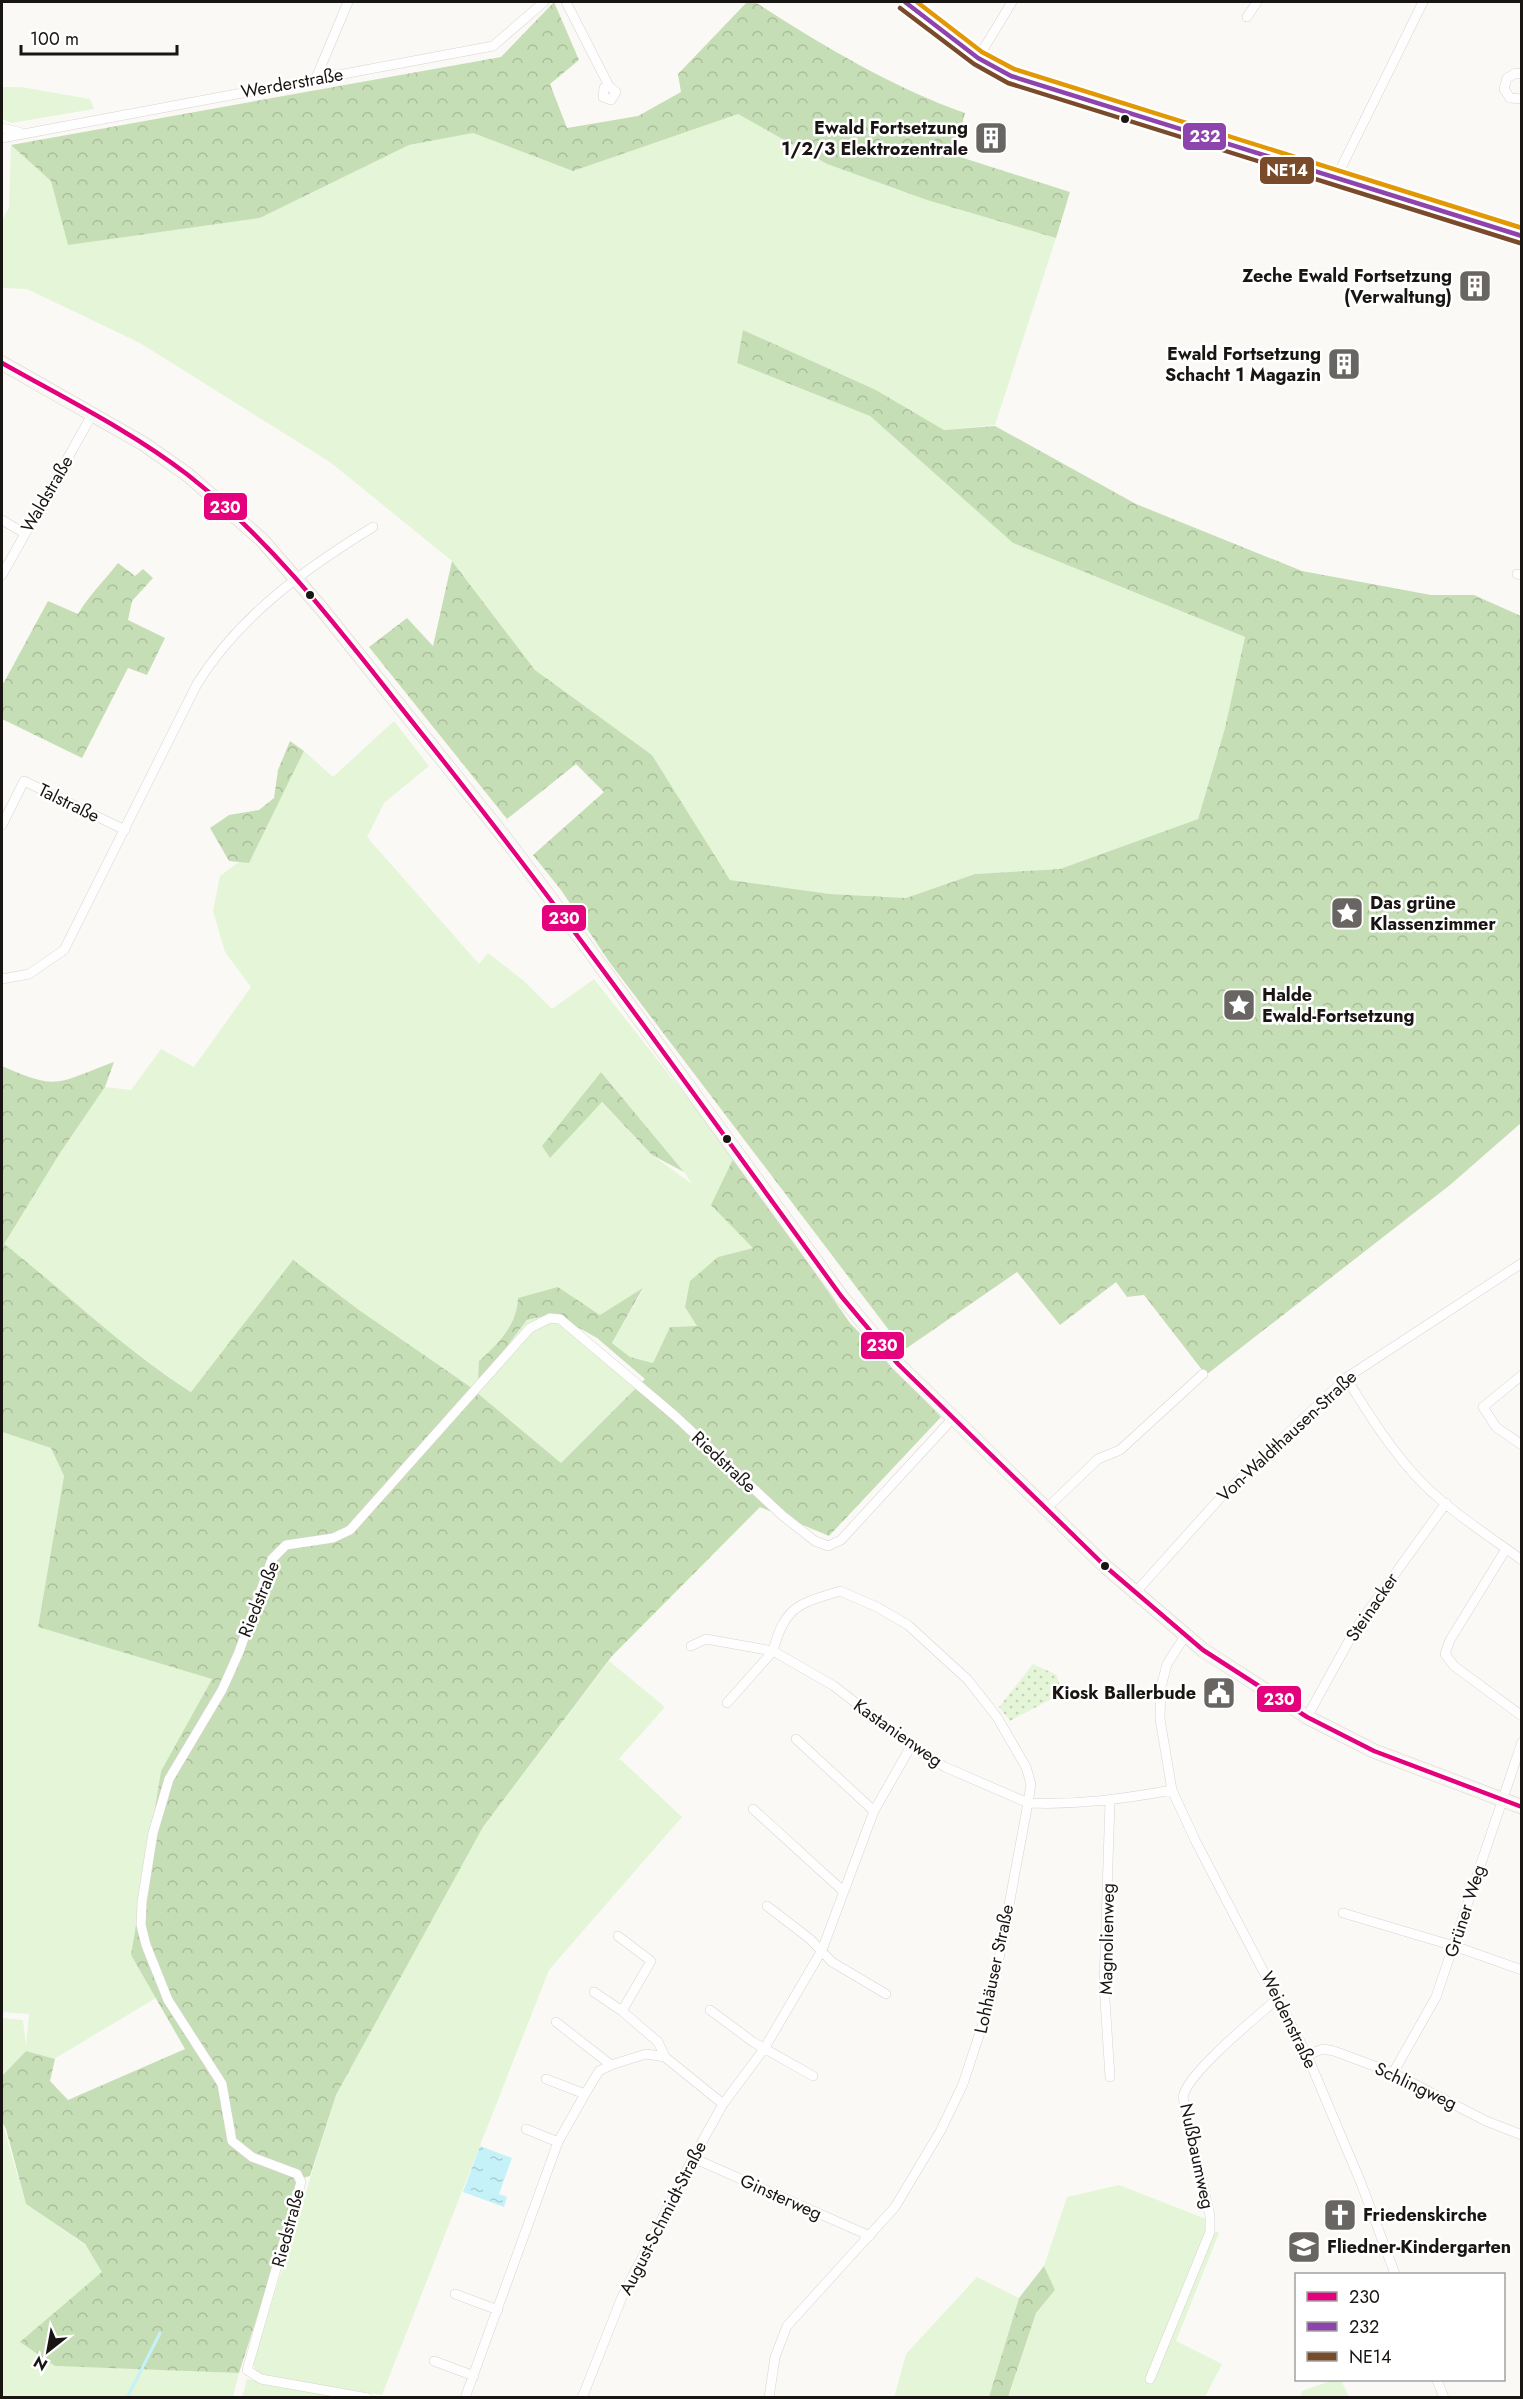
<svg xmlns="http://www.w3.org/2000/svg" width="1523" height="2399" font-family="Jost,sans-serif">
	<style>
		.grass { fill: #e4f6d7; fill-rule: evenodd }
		.forest { fill: url(#forest-crowns) }
		.park { fill: url(#park-dots) }
		.water { fill: url(#water-ripples) }
		.lines { fill: none; stroke-linecap: round; stroke-linejoin: round }
		.stream { stroke: #c5f1f8; stroke-width: 3 }
		.street-casing { stroke: #d7d4d0; stroke-width: 10 }
		.secondary-casing { stroke: #d7d4d0; stroke-width: 15 }
		.street { stroke: #fefefe; stroke-width: 9 }
		.secondary { stroke: #faf6f6; stroke-width: 14 }
		.bus-1-casing { stroke: #fff; stroke-width: 9 }
		.bus-2-casing { stroke: #fff; stroke-width: 9 }
		.bus-3-casing { stroke: #fff; stroke-width: 9 }
		.bus-4-casing { stroke: #fff; stroke-width: 9 }
		.bus-1 { stroke: #e5007d; stroke-width: 4.5 }
		.bus-2 { stroke: #8e44ad; stroke-width: 4.5 }
		.bus-3 { stroke: #7a4b2a; stroke-width: 4.5 }
		.bus-4 { stroke: #e19802; stroke-width: 4.5 }
		.bus-dot { fill: #191512; stroke: #fff; stroke-width: 2 }
		.labels { text-anchor: middle; stroke-width: 5; stroke-linejoin: round; paint-order: stroke }
		.street-label { font-size: 18px; fill: #191512; stroke: #fff }
		.poi-label { font-size: 18px; font-weight: bold; fill: #191512; stroke: #fff; text-anchor: end }
		.line-badge { stroke: #fff; stroke-width: 2 }
		.badge-label { font-size: 16px; text-anchor: middle; font-weight: bold; fill: #fff }
	</style>
	<defs>
		<pattern id="forest-crowns" width="20" height="18" patternUnits="userSpaceOnUse" patternTransform="scale(1.5)"><rect width="20" height="18" fill="#c6deb5"/><path d="M2 6a3 3 0 1 1 6 0M12 15a3 3 0 1 1 6 0" fill="none" stroke="#aabe9b"/></pattern>
		<pattern id="park-dots" width="8" height="8" patternUnits="userSpaceOnUse" patternTransform="scale(1.5)"><rect width="8" height="8" fill="#e4f6d7"/><path d="M2 2h.1M6 6h.1" fill="none" stroke="#c3d2b8" stroke-width="1.8" stroke-linecap="round"/></pattern>
		<pattern id="water-ripples" width="26" height="14" patternUnits="userSpaceOnUse" patternTransform="scale(1.5)"><rect width="26" height="14" fill="#c5f1f8"/><path d="M2 4q2-2 4 0t4 0M15 11q2-2 4 0t4 0" fill="none" stroke="#a9ced4"/></pattern>
	</defs>
	<rect width="100%" height="100%" fill="#fbf9f6"/>
	<!-- grass -->
	<path class="grass" d="M2,87H21L90,99L94,109L12,123L2,119Z
		M738,113L827,164L927,200L1056,238L995,425L944,430L876,390L743,330L737,363L870,416L1013,543L1245,637L1225,728L1198,819L1060,869L975,874L906,898L830,894L729,880L652,755L535,670L452,561L330,462L140,343L27,289L2,288V221L9,207L11,145L52,181L68,244L260,218L409,145L473,133L573,171Z
		M394,721L429,766L384,803L367,837L479,964L488,953L524,981L552,1009L594,979L734,1157L753,1248L718,1257L698,1326L670,1327L653,1363L630,1357L612,1343L643,1290L600,1315L558,1287L517,1313L479,1383L527,1320L550,1315L637,1387L561,1463L469,1386L359,1310L293,1261L192,1392C123,1349 67,1293 3,1244L60,1153L105,1087L131,1090L161,1049L194,1067L251,987L225,952L213,911L220,876L255,850L304,751L333,777ZM601,1072L684,1172L692,1184L652,1155L601,1102L549,1158Z
		M2,1432L51,1448L64,1476L38,1627L212,1679L161,1771L131,1955L156,1998L54,2059L26,2051L2,2076V2018L23,2020L26,2046L29,2014L2,2012Z
		M609,1661L665,1707L617,1761L620,1759L682,1817L549,1970L382,2395L263,2376L256,2371L253,2363L336,2095L483,1827Z
		M2,2122L26,2204L85,2245L103,2272L21,2342L55,2366L239,2373L233,2397H2Z
		M1119,2185L1206,2219L1207,2228L1219,2233L1176,2341L1222,2364L1205,2397L1008,2398L1036,2313L1055,2290L1044,2266L1067,2197Z
		M977,2277L1019,2298L989,2397L894,2398L906,2354Z
		M247,2379L342,2397L242,2398Z
		M1333,2380H1341L1349,2397H1300L1302,2391Z"/>
	<!-- forest -->
	<path class="forest" d="M554,2L579,60L550,84L567,128L638,116L681,92L678,74L747,2H755C822,45 889,86 965,113L954,155L1070,192L1056,238L927,200L827,164L738,114L573,171L473,133L409,145L260,218L68,245L51,181L11,145L501,57Z
		M743,330L876,390L944,430L995,426L1136,504L1302,571L1431,595H1474L1521,616V1123L1450,1185L1206,1375L1144,1295L1127,1297L1116,1282L1060,1325L1017,1272L904,1350L610,963L561,890L533,855L604,792L576,764L507,819L369,647L407,618L433,646L452,561L535,670L652,755L730,880L830,894L906,898L975,874L1060,869L1198,819L1225,728L1245,637L1013,543L870,416L737,363Z
		M118,563L135,576L143,569L153,578L132,601L128,620L165,638L147,675L128,668L82,758L2,719V686L48,601L78,614C89,595 105,580 118,563Z
		M290,741L304,751L249,863L229,861L210,828L229,815L259,810L274,798L278,770Z
		M114,1062L105,1087L60,1153L4,1244C67,1293 123,1349 191,1392L293,1260L359,1310L469,1386L561,1463L645,1379L597,1338L554,1314L527,1320L478,1384L479,1361C499,1343 517,1325 518,1298L558,1287L600,1315L643,1288L612,1343L630,1357L653,1363L670,1327L697,1326L685,1307L690,1281L718,1257L753,1248L711,1205L734,1157L850,1323L941,1417L829,1536L760,1507L612,1656L483,1827L336,2095L310,2176L302,2178L239,2373L55,2366L20,2342L102,2272L85,2244L26,2204L6,2129L2,2122V2076L26,2051L55,2059L50,2081L68,2100L185,2049L131,1955L161,1771L212,1679L38,1627L64,1476L51,1448L2,1432V1066C60,1092 58,1082 114,1062Z
		M601,1072L684,1172L652,1155L602,1102L550,1158L542,1146Z
		M1044,2266L1055,2290L1036,2313L1008,2397H989L1019,2298Z"/>
	<!-- park -->
	<path class="park" d="M1033,1664L1057,1675L1061,1694L1010,1721L999,1707Z"/>
	<!-- water -->
	<path class="water" d="M480,2146L512,2158L499,2194L507,2197L504,2207L463,2192Z"/>
	<g class="lines">
		<!-- stream -->
		<path class="stream" d="M127,2398L160,2333"/>
		<defs>
			<path id="street" d="M566,2L609,86L616,92L611,100L603,97L604,88L609,86
				M1247,17L1257,2
				M978,58L1012,2
				M1522,74L1516,73L1507,78L1504,89L1510,98L1522,99
				M316,78L348,2
				M2,128L19,132
				M2,138L493,46L544,2
				M1336,178L1423,2
				M2,520L24,533
				M1517,574L1522,575
				M2,575L93,413
				M2,825L24,781L125,830
				M2,979L29,974L64,950L197,684C240,615 305,569 373,527
				M1522,1375L1483,1407L1496,1427L1522,1445
				M1346,1378C1367,1411 1387,1444 1413,1473C1443,1507 1485,1533 1522,1560
				M1047,1508L1098,1459L1120,1450L1203,1374
				M1506,1549L1450,1640L1445,1654L1454,1666L1522,1716
				M840,1591L877,1607L908,1625L968,1680L997,1717L1026,1767L1031,1784L1028,1803L945,1767L911,1746L834,1686L773,1651C785,1606 798,1604 840,1591Z
				M1134,1594L1222,1496L1346,1378L1522,1263
				M1185,1636L1167,1664L1161,1687L1160,1719L1172,1790L1195,1840L1307,2055L1361,2183L1395,2274
				M691,1646L706,1639L773,1651L727,1703
				M1307,1717L1356,1628L1446,1503
				M796,1739L874,1811
				M1110,1801L1104,1984L1110,2077
				M753,1809L842,1890
				M767,1906L810,1939L832,1962L886,1994
				M1343,1913L1454,1946L1522,1970
				M618,1936L651,1961L622,2011L658,2042L665,2057L723,2104
				M594,1992L622,2011
				M710,2010L753,2042L813,2076
				M556,2022L611,2065
				M1307,2055L1323,2049L1334,2051L1393,2073L1486,2121L1522,2135
				M1393,2073L1436,1997L1522,1742
				M546,2079L585,2094
				M526,2129L558,2142
				M693,2158L870,2236
				M455,2294L498,2310
				M434,2361L474,2376
				M1150,2379L1210,2232V2216L1183,2097C1187,2073 1258,2016 1278,1998
				M1437,2380L1444,2398
				M368,2398L261,2379L247,2370L301,2182L297,2174L252,2157L232,2141L222,2084L168,2000L146,1945L141,1925L142,1902L153,1833L169,1779L222,1690L239,1652L272,1559L286,1545L333,1538L350,1530L530,1328L550,1318L560,1319L674,1415L783,1516L815,1541L828,1546L841,1540L954,1417
				M465,2398L558,2142L585,2094L599,2071L611,2065L646,2054L665,2057
				M582,2398L622,2297L693,2158L723,2104L764,2049L822,1950L874,1811L911,1746
				M769,2398L775,2357L787,2326L895,2207L941,2130L963,2084L992,1996L1028,1803C1078,1805 1123,1799 1172,1790"/>
			<path id="secondary" d="M905,2L978,58L1011,76L1522,236
				M2,363L144,444L188,475L262,540L321,608L505,838L587,947L841,1296L898,1364L1106,1567L1203,1650L1307,1717L1374,1751L1522,1807"/>
		</defs>
		<!-- street casing -->
		<use href="#street" class="street-casing"/>
		<!-- secondary casing -->
		<use href="#secondary" class="secondary-casing"/>
		<!-- street -->
		<use href="#street" class="street"/>
		<!-- secondary -->
		<use href="#secondary" class="secondary"/>
		<defs>
			<path id="bus-1" d="M2,363C64,398 131,431 188,475C280,547 349,643 422,734C568,917 703,1107 841,1296L898,1364L1106,1567L1203,1650L1307,1717L1374,1751L1522,1807"/>
			<path id="bus-2" d="M905,2L978,58L1011,76L1522,236"/>
			<path id="bus-3" d="M900,8L974,64L1008,83L1520,243"/>
			<path id="bus-4" d="M917,2L982,52L1014,69L1522,228"/>
		</defs>
		<!-- bus-1 casing -->
		<use href="#bus-1" class="bus-1-casing"/>
		<!-- bus-2 casing -->
		<use href="#bus-2" class="bus-2-casing"/>
		<!-- bus-3 casing -->
		<use href="#bus-3" class="bus-3-casing"/>
		<!-- bus-4 casing -->
		<use href="#bus-4" class="bus-4-casing"/>
		<!-- bus-1 -->
		<use href="#bus-1" class="bus-1"/>
		<!-- bus-2 -->
		<use href="#bus-2" class="bus-2"/>
		<!-- bus-3 -->
		<use href="#bus-3" class="bus-3"/>
		<!-- bus-4 -->
		<use href="#bus-4" class="bus-4"/>
	</g>
	<!-- icons -->
	<defs>
		<symbol id="building-square" viewBox="-11 -11 22 22"><rect x="-9" y="-9" width="18" height="18" rx="4" fill="#686562" stroke="#fff"/><path d="M-4-6H4V6H1V3H-1V6H-4ZM-2.5-4.3h1.7v1.8h-1.7ZM.8-4.3h1.7v1.8H.8ZM-2.5-1h1.7V.8h-1.7ZM.8-1h1.7V.8H.8Z" fill="#fff"/></symbol>
		<symbol id="sight-square" viewBox="-11 -11 22 22"><rect x="-9" y="-9" width="18" height="18" rx="4" fill="#686562" stroke="#fff"/><path d="M0-6L1.8-2.2L6-1.7L2.9 1.2L3.7 5.4L0 3.3L-3.7 5.4L-2.9 1.2L-6-1.7L-1.8-2.2Z" fill="#fff"/></symbol>
		<symbol id="civic-square" viewBox="-11 -11 22 22"><rect x="-9" y="-9" width="18" height="18" rx="4" fill="#686562" stroke="#fff"/><path d="M-.6-6.5H3V-4.5H.6V-3L4-1V1h2V6H-6V1h2V-1L-.6-3ZM-1.2 2.5V6h2.4V2.5Z" fill="#fff"/></symbol>
		<symbol id="church-square" viewBox="-11 -11 22 22"><rect x="-9" y="-9" width="18" height="18" rx="4" fill="#686562" stroke="#fff"/><path d="M-1.2-6h2.4v3.5h3.3v2.4h-3.3V6h-2.4V-.1h-3.3v-2.4h3.3Z" fill="#fff"/></symbol>
		<symbol id="school-square" viewBox="-11 -11 22 22"><rect x="-9" y="-9" width="18" height="18" rx="4" fill="#686562" stroke="#fff"/><path d="M0-5L7-2L0 1L-7-2ZM-4 1L0 2.5L4 1V4Q0 6-4 4Z" fill="#fff"/></symbol>
	</defs>
	<g fill-rule="evenodd">
		<use href="#building-square" x="972" y="119" width="38" height="38"/>
		<use href="#building-square" x="1456" y="267" width="38" height="38"/>
		<use href="#building-square" x="1325" y="345" width="38" height="38"/>
		<use href="#sight-square" x="1328" y="894" width="38" height="38"/>
		<use href="#sight-square" x="1220" y="986" width="38" height="38"/>
		<use href="#civic-square" x="1200" y="1674" width="38" height="38"/>
		<use href="#church-square" x="1321" y="2196" width="38" height="38"/>
		<use href="#school-square" x="1285" y="2228" width="38" height="38"/>
	</g>
	<!-- markers -->
	<g class="bus-dot">
		<circle cx="1125" cy="119" r="5"/>
		<circle cx="310" cy="595" r="5"/>
		<circle cx="727" cy="1139" r="5"/>
		<circle cx="1105" cy="1566" r="5"/>
	</g>
	<g class="labels">
		<!-- street labels -->
		<g class="street-label">
			<text transform="translate(292 83) rotate(-10)" y="6">Werderstraße</text>
			<text transform="translate(47 494) rotate(-60)" y="6">Waldstraße</text>
			<text transform="translate(69 803) rotate(26)" y="6">Talstraße</text>
			<text transform="translate(1287 1436) rotate(-43)" y="6">Von-Waldthausen-Straße</text>
			<text transform="translate(724 1462) rotate(43)" y="6">Riedstraße</text>
			<text transform="translate(259 1599) rotate(-68)" y="6">Riedstraße</text>
			<text transform="translate(1372 1607) rotate(-56)" y="6">Steinacker</text>
			<text transform="translate(898 1733) rotate(35)" y="6">Kastanienweg</text>
			<text transform="translate(1465 1911) rotate(-72)" y="6">Grüner Weg</text>
			<text transform="translate(1107 1939) rotate(-89)" y="6">Magnolienweg</text>
			<text transform="translate(994 1969) rotate(-78)" y="6">Lohhäuser Straße</text>
			<text transform="translate(1289 2020) rotate(64)" y="6">Weidenstraße</text>
			<text transform="translate(1416 2086) rotate(25)" y="6">Schlingweg</text>
			<text transform="translate(1197 2156) rotate(78)" y="6">Nußbaumweg</text>
			<text transform="translate(781 2197) rotate(24)" y="6">Ginsterweg</text>
			<text transform="translate(663 2218) rotate(-63)" y="6">August-Schmidt-Straße</text>
			<text transform="translate(288 2228) rotate(-75)" y="6">Riedstraße</text>
		</g>
		<!-- poi labels -->
		<g class="poi-label">
			<text x="968" y="134">Ewald Fortsetzung<tspan x="968" dy="21">1/2/3 Elektrozentrale</tspan></text>
			<text x="1452" y="282">Zeche Ewald Fortsetzung<tspan x="1452" dy="21">(Verwaltung)</tspan></text>
			<text x="1321" y="360">Ewald Fortsetzung<tspan x="1321" dy="21">Schacht 1 Magazin</tspan></text>
			<text x="1370" y="909" text-anchor="start">Das grüne<tspan x="1370" dy="21">Klassenzimmer</tspan></text>
			<text x="1262" y="1001" text-anchor="start">Halde<tspan x="1262" dy="21">Ewald-Fortsetzung</tspan></text>
			<text x="1196" y="1699">Kiosk Ballerbude</text>
			<text x="1363" y="2221" text-anchor="start">Friedenskirche</text>
			<text x="1327" y="2253" text-anchor="start">Fliedner-Kindergarten</text>
		</g>
	</g>
	<g class="line-badge">
		<rect x="1182" y="122" width="45" height="29" rx="6" fill="#8e44ad"/>
		<rect x="1259" y="156" width="56" height="29" rx="6" fill="#7a4b2a"/>
		<rect x="203" y="492" width="45" height="29" rx="6" fill="#e5007d"/>
		<rect x="541" y="904" width="46" height="28" rx="6" fill="#e5007d"/>
		<rect x="860" y="1331" width="45" height="29" rx="6" fill="#e5007d"/>
		<rect x="1256" y="1685" width="46" height="28" rx="6" fill="#e5007d"/>
	</g>
	<g class="badge-label">
		<text x="1205" y="142">232</text>
		<text x="1287" y="176">NE14</text>
		<text x="225" y="513">230</text>
		<text x="564" y="924">230</text>
		<text x="882" y="1351">230</text>
		<text x="1279" y="1705">230</text>
	</g>
	<!-- border -->
	<rect width="1523" height="2399" fill="none" stroke="#191512" stroke-width="6"/>
	<!-- legend -->
	<rect x="1295" y="2273" width="210" height="108" fill="#ffffff" stroke="#a3a1a0" stroke-width="1.5"/>
	<rect x="1307" y="2292" width="30" height="9" fill="#e5007d" stroke="#a3a1a0" stroke-width="1.5"/>
	<text x="1349" y="2303" font-size="18" fill="#191512">230</text>
	<rect x="1307" y="2322" width="30" height="9" fill="#8e44ad" stroke="#a3a1a0" stroke-width="1.5"/>
	<text x="1349" y="2333" font-size="18" fill="#191512">232</text>
	<rect x="1307" y="2352" width="30" height="9" fill="#7a4b2a" stroke="#a3a1a0" stroke-width="1.5"/>
	<text x="1349" y="2363" font-size="18" fill="#191512">NE14</text>
	<!-- north arrow -->
	<g transform="translate(48 2351) rotate(211)" stroke="#ffffff" stroke-width="4.5" paint-order="stroke">
	<path d="M0-4.5L10 22L0 15L-10 22Z" fill="#191512"/>
	<text y="-9" font-size="16" font-weight="bold" text-anchor="middle" fill="#191512">N</text>
	</g>
	<!-- scale -->
	<path d="M21 45v9h156v-9" fill="none" stroke="#191512" stroke-width="3"/>
	<text x="30" y="45" font-size="18" fill="#191512" stroke="#ffffff" stroke-width="4.5" paint-order="stroke">100 m</text>
</svg>
